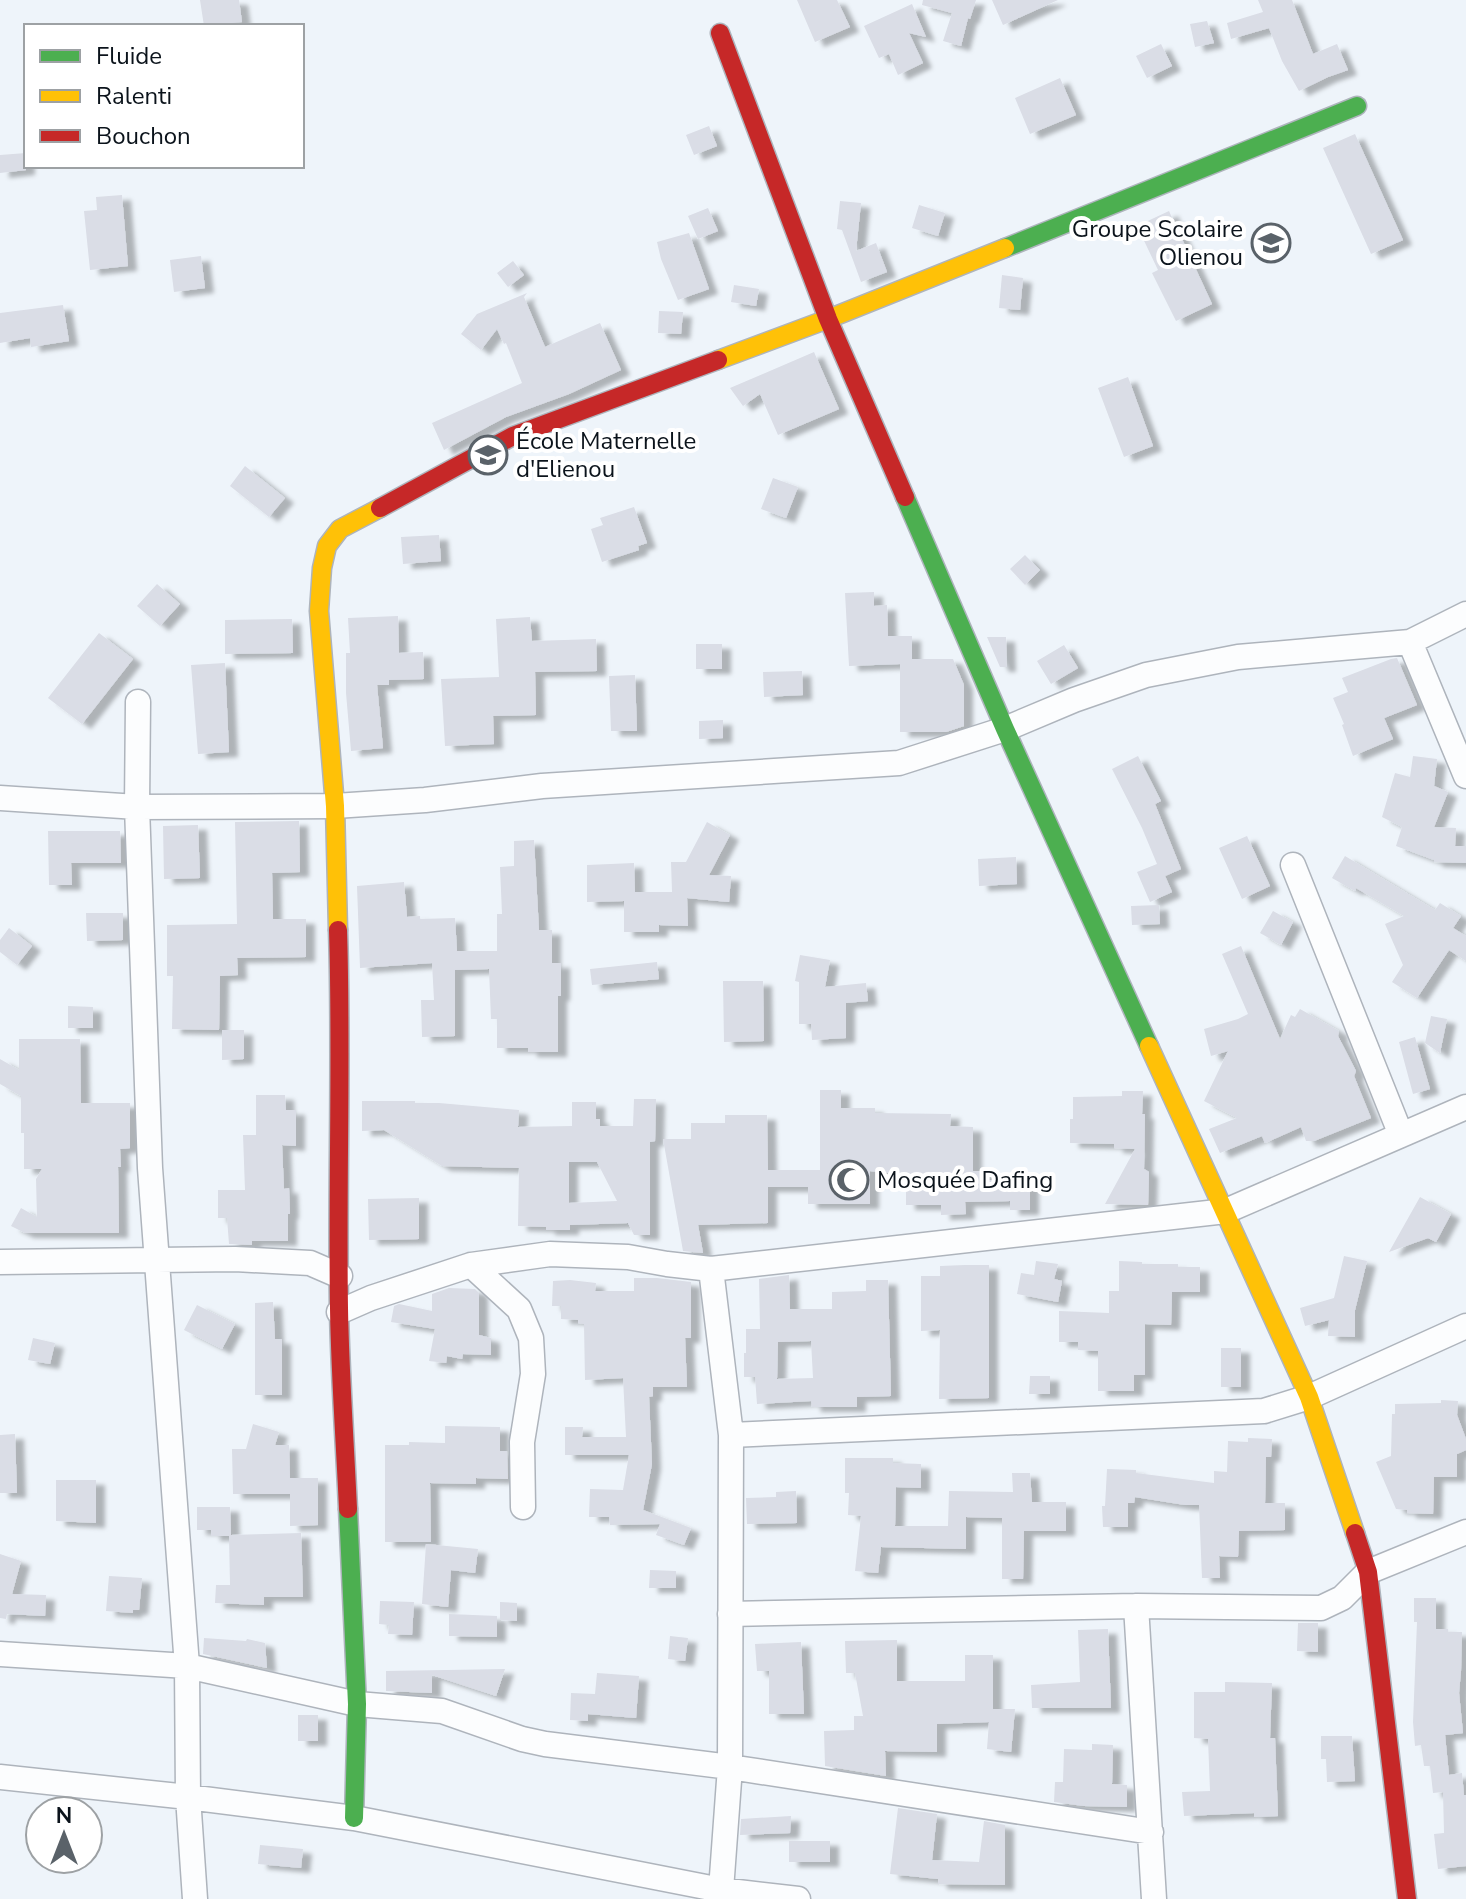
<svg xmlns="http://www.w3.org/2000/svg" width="1466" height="1899" font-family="'Nunito Sans',sans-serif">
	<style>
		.building { fill: #dadde6; fill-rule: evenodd; filter: url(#shadow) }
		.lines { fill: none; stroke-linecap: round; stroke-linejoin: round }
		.street-casing { stroke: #aeb4bc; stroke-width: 27 }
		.fast-casing { stroke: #aeb4bc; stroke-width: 21 }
		.slow-casing { stroke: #aeb4bc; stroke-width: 21 }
		.jam-casing { stroke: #aeb4bc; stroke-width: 21 }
		.street { stroke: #fcfdfe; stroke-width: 24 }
		.fast { stroke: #4caf50; stroke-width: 18 }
		.slow { stroke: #ffc107; stroke-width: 18 }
		.jam { stroke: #c62828; stroke-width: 18 }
		.labels { text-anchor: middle; stroke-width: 8; stroke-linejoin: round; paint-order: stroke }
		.poi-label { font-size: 24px; fill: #0b131b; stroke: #fff; text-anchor: start }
	</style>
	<defs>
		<filter id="shadow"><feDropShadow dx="9" dy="5" stdDeviation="2" flood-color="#0004"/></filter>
	</defs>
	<rect width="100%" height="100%" fill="#eef4fa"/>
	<!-- building -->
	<path class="building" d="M200,0H239L242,22L204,26Z
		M797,0H837L850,27L815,42Z
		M923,0H976L970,19L968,18L961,46L943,41L952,13L922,5Z
		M992,0H1058L1003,25Z
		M1258,0H1292L1313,54L1337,44L1348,70L1328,77L1299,91L1282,61L1269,28L1231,39L1227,23L1263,12Z
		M912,4L926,37L909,33L923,63L898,75L889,54L879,58L864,26Z
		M1207,21L1214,43L1195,47L1190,24Z
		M1161,44L1172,66L1147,78L1136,56Z
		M1060,78L1076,115L1030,134L1015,98Z
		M709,126L717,146L694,155L686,135Z
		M1355,134L1403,240L1371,254L1323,148Z
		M26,153V170L0,173V155Z
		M122,195L128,266L90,270L84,211L97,210L96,197Z
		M840,201L861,203L856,251L876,243L887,272L861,282L842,230L837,229Z
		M919,205L945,213L938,236L912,228Z
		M708,208L718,231L698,239L688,216Z
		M1169,211L1212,304L1176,321L1152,273L1158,270L1137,226Z
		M689,233L709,289L678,300L661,259L657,242Z
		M201,256L205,288L174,292L170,260Z
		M513,261L524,275L508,287L497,273Z
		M1002,275L1023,278L1020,310L999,308Z
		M734,285L759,289L756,306L731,302Z
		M527,293L524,297L545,347L600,323L621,370L569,394L506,417L444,450L432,423L522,383L506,343L504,344L497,329L481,350L461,334L477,314Z
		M63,305L69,341L31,347L30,338L0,343V313Z
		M659,311L683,312L681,334L658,333Z
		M814,352L839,409L778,435L760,394L743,406L730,388Z
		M1128,377L1153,446L1124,457L1098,388Z
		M245,466L285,498L269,517L230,486Z
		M773,478L798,487L786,518L761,509Z
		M634,507L647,543L638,546L639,550L602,562L591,529L603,525L600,518Z
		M439,535L441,561L403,564L401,537Z
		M1025,555L1040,570L1025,585L1010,569Z
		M157,584L180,604L160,626L137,606Z
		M874,592V606L887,605L888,636H912V659H953L964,685V726L946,732H900V664L849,666L845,593Z
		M398,616L399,653L423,652L424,679L389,680V685H377L383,748L351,751L346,693V653H350L348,618Z
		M530,617L532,641L596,639L597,671L535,672L536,715L493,716L494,744L445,746L441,679L499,677L496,619Z
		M292,619L293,653L225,654V620Z
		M99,633L133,659L82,724L48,698Z
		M987,637H1006L1007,667H1000Z
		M696,644H722V669H696Z
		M1064,645L1078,668L1051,684L1037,661Z
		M1397,658L1417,705L1384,718L1393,739L1353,756L1342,725L1344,724L1333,698L1348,692L1342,678L1391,659Z
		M225,663L229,752L198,754L191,665Z
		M802,671L803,695L764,697L763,672Z
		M635,675L637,731H611L609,676Z
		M723,720V738L699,739V721Z
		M1138,756L1161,801L1155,804L1181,869L1165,876L1172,892L1150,902L1137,872L1157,864L1142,828L1112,769Z
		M1413,756L1437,759L1434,786L1448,792L1434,827L1456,828L1455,846H1466V863L1434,862V860L1396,846L1402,827L1382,817L1395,773L1410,777Z
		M299,821L300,872L272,873L273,919H306V957L237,958L238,975L220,976L219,1030L172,1029L173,976H167V925L237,924L235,822Z
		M707,822L730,835L709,875L731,876L729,902L687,898L688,926L659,925V932H624V901L587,902V865L634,863L635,892H672L671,862H686Z
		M198,825L200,878L164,879L163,826Z
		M48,831H120L121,863H71L72,885H49Z
		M1247,836L1270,886L1242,899L1219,848Z
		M534,840L539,930H552V963H561V996H558V1052H528V1048H497V1019H491L489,969L455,970V1036L422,1037L421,1000H434L432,963L360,968L357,886L404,882L407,917L420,916V919L455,918L457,951H497V914H502L500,867L514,866V841Z
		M1345,856L1435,910L1440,903L1461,916L1453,928L1466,936V961L1449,950L1417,998L1392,982L1403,965L1385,924L1404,916L1356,888L1355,891L1332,878Z
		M1016,857L1017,884L979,886L978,859Z
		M1159,905L1160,924L1132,925L1131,906Z
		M1273,911L1293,922L1281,945L1260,933Z
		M86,913H123V940L87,941Z
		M9,928L32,946L17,965L0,952V940Z
		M1241,946L1280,1039L1291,1015L1295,1017L1300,1009L1339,1031L1338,1036L1356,1071L1354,1076L1371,1118L1314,1141H1306L1301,1127L1265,1143L1262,1136L1220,1153L1209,1129L1237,1118L1204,1101L1228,1051L1211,1056L1204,1029L1238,1019L1248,1014L1222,954Z
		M800,955L830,960L825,987L866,983L868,1001L846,1003V1038L812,1040L811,1024H799V982L795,981Z
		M657,962L659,979L592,985L590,969Z
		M723,981H763L764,1041L724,1042Z
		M68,1006L93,1007V1028H68Z
		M1431,1016L1447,1019L1440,1053L1425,1043Z
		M222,1030H244V1059L222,1060Z
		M1415,1037L1430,1089L1413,1094L1399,1042Z
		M19,1039H80L81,1103H130V1148L120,1149L121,1167H118L119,1233H25L11,1226L21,1208L37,1217L36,1179L42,1169H24V1133H21V1096L0,1084V1059L19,1070Z
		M820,1090H841V1108H875V1113L951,1114L950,1126L973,1127V1171H988V1180H1030V1210H1010V1201L965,1202L966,1214L941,1215V1205H906V1175L870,1171V1204H808V1187H768V1223L698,1225L703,1253L683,1251L663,1139H691V1123H725V1115H767L768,1170H820Z
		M1122,1091H1143L1142,1114H1145L1144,1169L1149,1172L1148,1205L1105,1204L1135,1149L1114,1148V1144L1070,1143V1119H1073V1097L1122,1096Z
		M256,1095H285L286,1110H296V1146L282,1145L284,1189L289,1188L290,1214H288V1241H252V1245L229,1244L227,1218H218V1190H245L243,1135H256Z
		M634,1099H656L655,1141L650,1142V1235H634L628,1223L570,1225V1230H546V1227L518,1226L519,1168L442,1166L384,1130L362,1131V1101H415V1103H439L519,1110L518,1127L572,1126V1102H596V1119H600V1126H633ZM569,1162H597L617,1201L569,1203Z
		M1420,1197L1451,1214L1436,1242L1428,1238L1389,1252Z
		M419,1198V1239L369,1240L368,1199Z
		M1344,1256L1367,1261L1355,1310V1337L1328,1336L1329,1320L1305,1326L1300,1308L1334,1298Z
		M1036,1261L1058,1264L1054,1279L1062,1281L1058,1302L1017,1294L1021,1273L1034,1275Z
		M1119,1261L1142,1262V1264H1178V1267H1200V1292H1172L1171,1325L1145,1324V1375H1134V1391H1098V1351L1078,1350V1342H1059V1311L1109,1313V1291H1119Z
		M965,1265H989V1398L939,1399L940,1330L921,1331V1276H940V1266Z
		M789,1275L790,1309H832V1292L866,1291V1280H888L891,1396L857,1397V1407H812L811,1401L757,1404L755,1377H744V1353H746V1329H760L759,1279ZM811,1341L813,1378L777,1379L778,1342Z
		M634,1278H657L691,1282V1338H685L687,1387H653V1396L649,1397L652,1464L643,1510L691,1528L684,1545L656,1535L660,1524L610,1525L609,1517H589L590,1489L623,1490L629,1455H565V1427H583L582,1437H626L623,1378L585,1380L584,1324L578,1323V1320L561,1319V1306H552L553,1281L570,1280L596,1283L595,1291H634Z
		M449,1288L475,1289L479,1293V1335L491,1338V1355L463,1354L462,1359L447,1356L446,1363L429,1361L435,1329L391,1322L394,1306L399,1304L432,1311V1294Z
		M273,1302L275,1339H282V1395H255V1303Z
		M197,1305L235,1324L222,1349L184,1330Z
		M33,1338L55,1343L50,1364L28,1360Z
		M1221,1348H1241V1387H1221Z
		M1030,1376H1050V1394H1029Z
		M1441,1400L1458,1401L1457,1415L1466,1439V1450L1457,1454V1477H1434L1433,1514L1407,1513V1510L1396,1509L1376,1462L1391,1456L1392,1414H1395V1404L1441,1403Z
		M253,1424L279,1432L275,1445H289L290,1478H318V1525L290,1526V1494H233L232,1449H246Z
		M445,1426L500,1427V1451H507L508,1479L476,1478V1484L430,1483L431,1542H385V1445H409V1442L445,1443Z
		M15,1434L17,1493H0V1435Z
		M1248,1438L1272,1439L1271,1457H1266L1265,1503H1285V1530L1239,1531L1238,1557L1219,1556L1220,1578H1202L1199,1505H1185L1135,1497L1134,1503H1128V1527H1103L1102,1506H1105L1107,1469L1136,1470V1473L1214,1483V1471L1227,1472L1228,1441L1248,1442Z
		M845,1458H893V1463L921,1464V1488L896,1487L895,1526H948L949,1491L1013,1492L1012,1473H1030L1032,1502H1066V1531H1024L1023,1579H1002V1518L966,1517V1549L881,1547L878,1573L855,1571L861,1516L848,1515L849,1493H845Z
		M56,1480H96V1523L56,1521Z
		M796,1491L797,1523L747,1524L746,1498L776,1497V1492Z
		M197,1507H230L231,1535L301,1533L303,1597H264V1605L215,1603L216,1585H230L229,1536H211V1530H197Z
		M426,1544L478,1549L475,1573L451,1570L448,1607L422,1604Z
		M0,1554L21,1561L12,1594L46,1595L45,1616L7,1614L6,1619L0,1618Z
		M650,1570L676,1571V1588H649Z
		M109,1576L142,1578L139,1610H133V1613L106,1611Z
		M1414,1598H1436V1629H1448V1632H1462L1461,1671L1459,1693L1463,1733L1445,1735L1449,1775L1462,1773L1464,1795H1466V1866L1438,1869L1434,1834L1444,1833L1443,1792L1433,1793L1430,1766H1424L1421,1745L1415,1746L1413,1722L1417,1622H1414Z
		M380,1601L414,1602L412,1635L388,1634L389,1625L379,1624Z
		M500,1602L517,1603V1621L500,1620Z
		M449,1614L497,1616V1637L449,1636Z
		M1298,1623H1318V1652L1297,1651Z
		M1108,1629L1111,1708H1032L1031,1685L1080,1682L1078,1630Z
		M670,1636L688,1638L685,1661L668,1659Z
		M204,1638L246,1641L247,1639L265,1643L267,1668L203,1654Z
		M897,1640V1681H965V1655H993V1709H1015L1011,1752L987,1749L989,1722L937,1724V1752L885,1751L886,1776L825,1766L824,1731L854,1730V1716H863L855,1673H846L845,1641Z
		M801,1642L804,1714H769V1671H757L755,1644Z
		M505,1669L496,1696L432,1675V1693L386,1691V1671Z
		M597,1673L639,1676L636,1718L588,1714V1721L570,1720L571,1693L595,1694Z
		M1225,1682L1272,1683L1270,1738H1275L1278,1816L1254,1817V1813L1184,1816L1182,1792L1210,1791L1208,1739L1194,1738V1692H1225Z
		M298,1715H318V1741H298Z
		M1321,1736H1352L1355,1781L1327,1782L1326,1759H1321Z
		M1092,1744L1113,1745L1112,1784L1127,1785V1807L1084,1806L1054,1802L1055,1782H1063L1064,1749L1092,1750Z
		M898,1808L937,1814L932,1860L979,1862L984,1821L1005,1825V1885L938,1884V1879L890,1874Z
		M791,1816L790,1833L740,1835L741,1819Z
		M789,1841H830V1862H789Z
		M260,1845L303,1849L301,1868L258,1864Z"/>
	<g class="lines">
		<defs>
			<path id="street" d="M1410,642L1466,776
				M138,702L137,807L150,1168L187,1666L188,1797L195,1899
				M0,798L137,807L335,806L425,800L542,786L899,763L1005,729L1074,700L1146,675L1238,657L1410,642L1466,614
				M1293,865L1401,1135
				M0,1262L235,1259L310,1263L340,1276
				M471,1265L519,1309L531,1338L533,1374L522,1442L523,1507
				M711,1269L731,1435L730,1767L721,1890
				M339,1312L371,1298L471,1265L550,1254L628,1257L667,1264L711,1269L1226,1211L1466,1107
				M731,1435L1264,1411L1309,1397L1466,1326
				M1136,1606L1154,1899
				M730,1614L1136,1606L1321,1608L1342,1598L1368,1572L1466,1532
				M0,1654L187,1666L357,1704L442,1711L522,1739L545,1744L730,1767L1151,1832
				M0,1777L188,1797L354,1818L721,1890L798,1899"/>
			<path id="fast" d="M1005,248L1357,106
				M905,497L1005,729L1149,1046
				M348,1509L357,1704L354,1818"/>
			<path id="slow" d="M718,360L828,319L1005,248
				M338,930L335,806L319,611L322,568L327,546L340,529L380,508
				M1149,1046L1309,1397L1355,1533"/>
			<path id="jam" d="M720,33L828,319L905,497
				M380,508L513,436L718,360
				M338,930C342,1056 337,1182 339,1308C340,1375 345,1442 348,1509
				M1355,1533L1368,1572L1407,1899"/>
		</defs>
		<!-- street casing -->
		<use href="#street" class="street-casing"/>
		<!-- fast casing -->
		<use href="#fast" class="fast-casing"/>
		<!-- slow casing -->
		<use href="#slow" class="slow-casing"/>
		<!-- jam casing -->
		<use href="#jam" class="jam-casing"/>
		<!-- street -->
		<use href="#street" class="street"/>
		<!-- fast -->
		<use href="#fast" class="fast"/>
		<!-- slow -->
		<use href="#slow" class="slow"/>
		<!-- jam -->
		<use href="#jam" class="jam"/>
	</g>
	<!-- icons -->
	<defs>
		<symbol id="school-ring" viewBox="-11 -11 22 22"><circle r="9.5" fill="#fff" stroke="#5a6269" stroke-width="1.5"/><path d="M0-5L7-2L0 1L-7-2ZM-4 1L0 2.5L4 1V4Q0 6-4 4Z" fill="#5a6269"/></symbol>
		<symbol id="mosque-ring" viewBox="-11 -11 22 22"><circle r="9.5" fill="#fff" stroke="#5a6269" stroke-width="1.5"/><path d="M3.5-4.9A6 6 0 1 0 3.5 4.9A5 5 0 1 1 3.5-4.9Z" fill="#5a6269"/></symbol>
	</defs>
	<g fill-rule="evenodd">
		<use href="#school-ring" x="1249" y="221" width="44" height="44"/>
		<use href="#school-ring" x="466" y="433" width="44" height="44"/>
		<use href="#mosque-ring" x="827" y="1158" width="44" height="44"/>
	</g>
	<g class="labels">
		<!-- poi labels -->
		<g class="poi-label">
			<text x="1243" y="237" text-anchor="end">Groupe Scolaire<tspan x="1243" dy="28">Olienou</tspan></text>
			<text x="516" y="449">École Maternelle<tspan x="516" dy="28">d'Elienou</tspan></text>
			<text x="877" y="1188">Mosquée Dafing</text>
		</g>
	</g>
	<!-- legend -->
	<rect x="24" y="24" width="280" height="144" fill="#ffffff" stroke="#9da1a4" stroke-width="2"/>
	<rect x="40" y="50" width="40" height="12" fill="#4caf50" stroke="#9da1a4" stroke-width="2"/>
	<text x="96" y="64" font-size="24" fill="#0b131b">Fluide</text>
	<rect x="40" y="90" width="40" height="12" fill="#ffc107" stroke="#9da1a4" stroke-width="2"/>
	<text x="96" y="104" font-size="24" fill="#0b131b">Ralenti</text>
	<rect x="40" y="130" width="40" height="12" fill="#c62828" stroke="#9da1a4" stroke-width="2"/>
	<text x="96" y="144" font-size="24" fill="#0b131b">Bouchon</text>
	<!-- north arrow -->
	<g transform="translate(64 1835)"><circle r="38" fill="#ffffff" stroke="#9da1a4" stroke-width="2"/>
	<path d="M0-6L14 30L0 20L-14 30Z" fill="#5a6269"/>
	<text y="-12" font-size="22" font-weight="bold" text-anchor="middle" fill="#0b131b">N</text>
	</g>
</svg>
